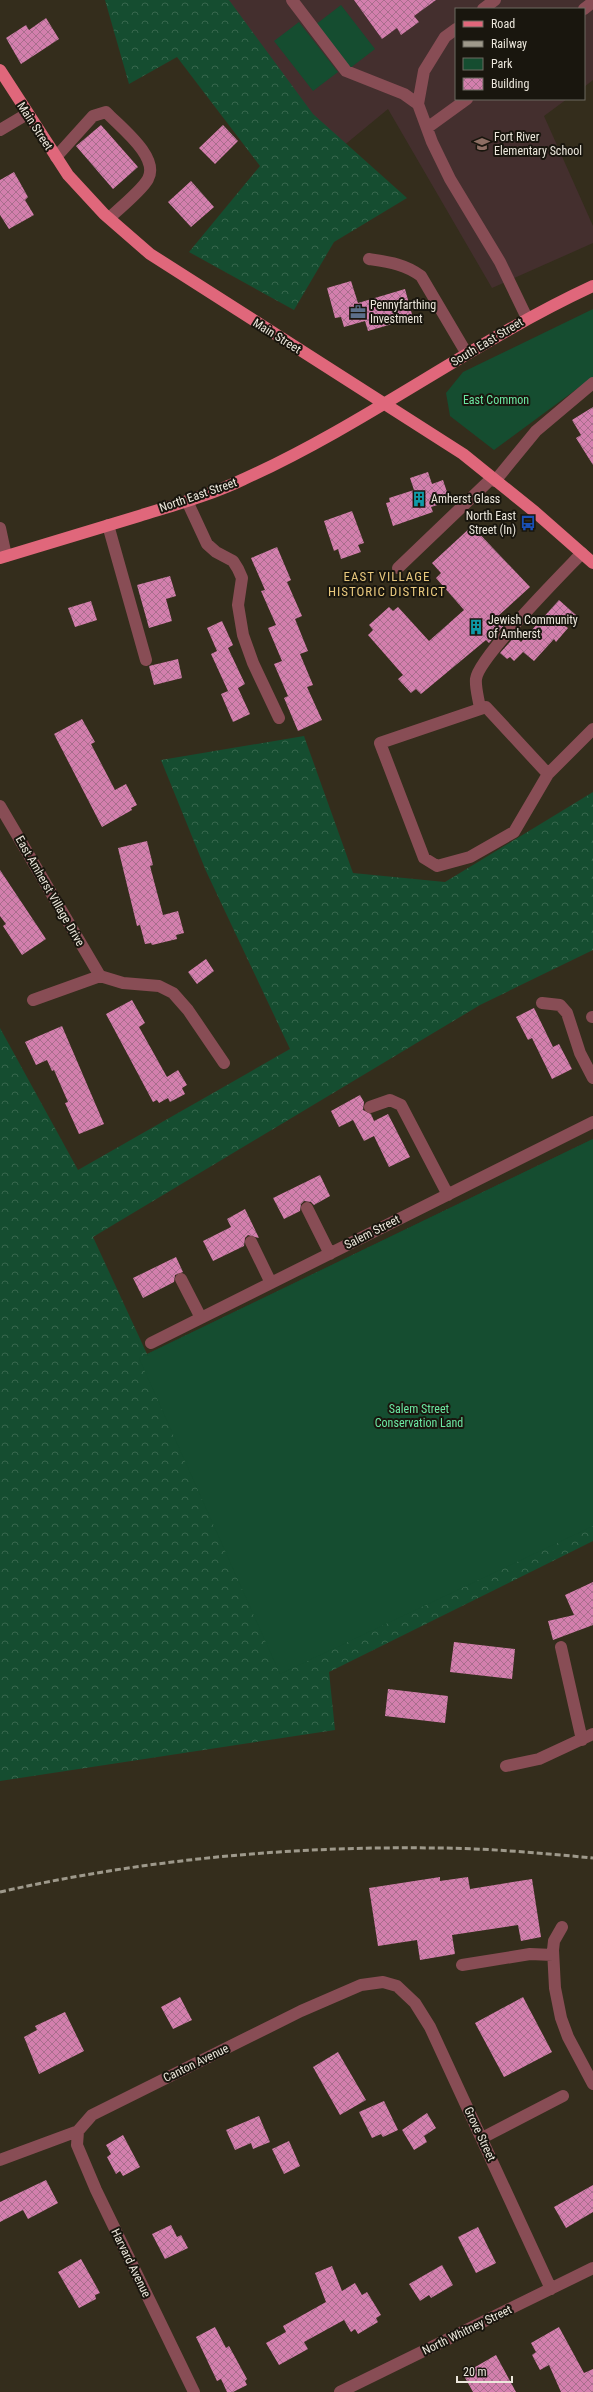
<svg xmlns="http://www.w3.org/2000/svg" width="593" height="2392" font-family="'Roboto Condensed',sans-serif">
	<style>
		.education { fill: #442f2e }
		.forest { fill: url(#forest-crowns) }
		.green { fill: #154d30 }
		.building { fill: url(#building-cross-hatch) }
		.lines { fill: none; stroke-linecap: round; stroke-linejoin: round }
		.minor { stroke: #884d55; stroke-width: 12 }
		.major { stroke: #e0677b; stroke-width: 12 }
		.rail { stroke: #9e998b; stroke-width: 3; stroke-dasharray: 6 3; stroke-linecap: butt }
		.labels { text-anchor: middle; stroke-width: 4; stroke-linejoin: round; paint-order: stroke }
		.street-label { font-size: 12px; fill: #ece7dc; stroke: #19160e }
		.poi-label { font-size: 12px; fill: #ece7dc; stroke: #19160e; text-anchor: start }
		.park-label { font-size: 12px; fill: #6ce8a3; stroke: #19160e }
		.neighbourhood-label { font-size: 13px; letter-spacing: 1px; fill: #e7c77d; stroke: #19160e }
	</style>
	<defs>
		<pattern id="forest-crowns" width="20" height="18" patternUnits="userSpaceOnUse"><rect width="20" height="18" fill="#154d30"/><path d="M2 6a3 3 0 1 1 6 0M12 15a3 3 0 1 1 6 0" fill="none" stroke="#37674d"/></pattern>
		<pattern id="building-cross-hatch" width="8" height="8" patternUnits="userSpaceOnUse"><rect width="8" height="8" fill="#d37fad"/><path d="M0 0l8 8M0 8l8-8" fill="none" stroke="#a96e8d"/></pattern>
	</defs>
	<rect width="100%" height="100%" fill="#342d1c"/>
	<!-- education -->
	<path class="education" d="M214,0H593V80L584,87V9H456V99H567L544,116L593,226V243L492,288L388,109L313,171Z"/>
	<!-- forest -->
	<path class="forest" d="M105,0H229L313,114L407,198L334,242L294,310L189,252L260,166L177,57L129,84Z
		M304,736L353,873L445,882L593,792V950L480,1005L93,1237L147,1354L593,1139V1541L329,1672L335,1730L0,1781V1028L78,1170L290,1049L206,871L161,760Z"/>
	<!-- green -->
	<path class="green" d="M341,5L375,49L349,69L315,25Z
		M299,22L338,72L313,91L274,41Z
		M593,309V377L494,450L450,416L446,393L463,372Z
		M593,1139V1526L280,1674L139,1358Z"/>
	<!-- building -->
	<path class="building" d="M354,0H436L414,16L419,22L401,35L397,28L382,39Z
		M46,18L59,39L21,64L6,38L26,25L29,30Z
		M101,125L138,167L113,189L76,146Z
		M223,125L238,141L215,164L199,148Z
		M14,172L28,197L25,200L34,215L9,229L0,215V180Z
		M191,181L214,207L191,227L168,202Z
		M351,281L358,303L405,289L413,318L368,331L365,321L344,327L341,317L335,318L327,288Z
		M593,407V465L576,438L581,435L572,420Z
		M428,472L432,484L443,480L450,501L431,507L433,512L393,526L386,503L390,502L389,498L414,490L410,478Z
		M352,511L364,543L358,545L361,552L341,559L338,549L334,551L324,521Z
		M472,526L530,587L498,616L505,624L489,643L486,640L421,694L416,689L411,693L398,679L403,675L368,635L373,630L369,625L389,607L393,611L398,607L429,641L464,610L436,578L441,573L432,563Z
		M277,547L291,580L287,582L302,616L295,619L308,651L300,654L313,685L307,687L322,720L298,731L284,698L288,696L274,664L282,661L268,628L276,625L261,591L265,590L251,558Z
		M170,576L176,596L166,599L172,621L149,628L137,585Z
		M559,600L576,615L565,626L568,628L556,642L554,639L534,661L523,652L514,661L510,657L507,659L500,653L515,636L521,642Z
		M91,601L97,620L75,627L68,608Z
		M222,621L233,645L228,648L245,684L238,688L250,714L233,722L221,694L228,691L211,654L217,651L207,628Z
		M178,659L182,678L154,685L149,666Z
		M82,719L95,742L91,744L115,790L126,784L137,805L131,808L132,810L102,827L54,734Z
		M147,841L153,865L150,866L163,915L178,911L184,933L176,935L177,939L152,945L151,943L145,944L140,925L137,926L118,848Z
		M0,870L46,939L22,955L3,926L6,924L0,916Z
		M206,959L214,971L197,984L188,972Z
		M132,1000L145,1023L139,1027L167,1077L178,1070L187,1085L182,1088L185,1094L170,1102L168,1098L159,1103L157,1100L153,1102L106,1014Z
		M534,1008L553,1047L559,1044L572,1069L552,1079L532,1038L528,1040L516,1017Z
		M62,1026L104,1124L79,1134L65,1103L68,1102L54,1070L52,1071L47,1060L36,1065L25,1042Z
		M360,1095L364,1102L363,1110L371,1114L374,1121L388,1114L410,1157L389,1167L374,1136L364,1141L353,1120L339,1127L331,1111Z
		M320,1175L330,1196L314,1205L311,1202L304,1201L301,1204L300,1211L284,1219L273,1198Z
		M245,1209L259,1238L248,1235L245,1238L244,1246L213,1261L203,1241L231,1227L227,1219Z
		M176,1257L183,1272L175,1275L174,1282L143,1298L133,1278Z
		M593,1582V1625L553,1640L548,1621L574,1615L565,1595Z
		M454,1642L515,1649L512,1679L450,1672Z
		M388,1689L448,1696L445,1723L385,1716Z
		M440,1877V1881L468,1877L470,1889L532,1879L541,1937L521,1941L518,1925L452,1935L455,1954L420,1960L417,1940L378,1946L369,1888Z
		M180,1997L192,2020L173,2029L161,2007Z
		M523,1997L552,2052L504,2077L475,2023Z
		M65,2012L84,2051L39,2074L24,2037L37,2030L35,2026Z
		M338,2052L366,2100L340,2115L313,2067Z
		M384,2101L398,2130L383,2137L381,2134L372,2138L359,2112Z
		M427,2113L436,2128L424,2136L427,2142L414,2150L402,2130Z
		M259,2116L270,2142L253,2149L251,2143L235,2150L226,2130Z
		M123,2135L140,2167L123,2176L120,2171L116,2174L107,2157L111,2154L106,2145Z
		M289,2141L300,2166L284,2174L272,2149Z
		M46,2180L58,2203L28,2219L23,2210L0,2222V2202Z
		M593,2185V2212L566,2228L554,2207Z
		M171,2225L177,2237L181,2235L188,2248L165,2259L152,2234Z
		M478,2227L496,2263L476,2273L458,2237Z
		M81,2259L100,2293L95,2295L96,2299L79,2308L58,2272Z
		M442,2265L453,2285L431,2298L429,2295L420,2301L409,2284Z
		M332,2266L342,2291L355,2283L362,2295L367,2292L381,2315L376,2318L378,2322L358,2334L355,2329L351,2332L344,2320L304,2342L308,2349L279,2365L266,2343L286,2332L283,2326L326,2302L315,2273Z
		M215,2327L226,2348L229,2346L247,2379L245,2381L247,2385L233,2392H227L221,2379L217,2381L196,2337Z
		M559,2327L584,2373L593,2369V2392H561L549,2365L540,2370L532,2355L536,2352L531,2343Z
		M496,2355L516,2392H473L463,2374Z"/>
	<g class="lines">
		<!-- minor -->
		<path class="minor" d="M292,0L346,71L404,94L418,104
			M483,9L495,0
			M584,9L593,2
			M456,29L445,37L424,71L418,104L432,142L450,179L500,262L527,318
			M427,128L467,99
			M0,130L27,114
			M56,157L93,116L106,112C120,127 160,157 148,179C143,189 118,210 109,218
			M369,259C389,262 405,264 421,276L467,354
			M495,481L536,431L593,383
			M187,501L207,544L216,552L233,561L238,569L242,578L238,605L243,635L253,663L279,718
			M108,525L146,660
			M0,528L6,556
			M398,568L492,478
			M480,709C479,700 475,688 476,679C478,658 563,573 582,553
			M548,774L486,707L380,743L424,858L437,866L470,857L514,832L548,774L593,729
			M0,806L100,976
			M33,1000L100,976L123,983L159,986L173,993L188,1010L224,1063
			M542,1003L560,1005L567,1013L580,1053L593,1078
			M592,1017H593
			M370,1107L390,1100L401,1105L448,1195
			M307,1208L330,1254
			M251,1242L271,1283
			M181,1279L201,1318
			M151,1343L593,1122
			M561,1647L582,1740
			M506,1766L539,1759L593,1734
			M562,1927L554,1941L553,1950L555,1988L561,2018L568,2037L593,2084
			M462,1965L530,1954L553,1955
			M78,2131L77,2145L96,2190L194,2392
			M482,2138L563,2096
			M0,2160L78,2131L92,2115L301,2011L361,1985L383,1982L397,1986L415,2003L430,2027L551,2289
			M340,2392L593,2268"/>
		<!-- major -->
		<path class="major" d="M0,70L68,175L104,214L150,254L463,454L535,512L593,563
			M0,558C46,544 92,530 139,516C174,505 211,495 244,479C366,424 472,342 593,286"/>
		<!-- rail -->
		<path class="rail" d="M0,1892C141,1860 288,1846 433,1848C486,1848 540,1853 593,1858"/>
	</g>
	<!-- icons -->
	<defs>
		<symbol id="school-bare" viewBox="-9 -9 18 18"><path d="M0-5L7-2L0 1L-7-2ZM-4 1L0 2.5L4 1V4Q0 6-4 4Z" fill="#8d6e63" stroke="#19160e" stroke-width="2.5" paint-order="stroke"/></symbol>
		<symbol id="office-bare" viewBox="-9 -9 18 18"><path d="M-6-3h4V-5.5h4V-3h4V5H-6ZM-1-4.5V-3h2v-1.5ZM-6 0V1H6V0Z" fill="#5c6f8a" stroke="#19160e" stroke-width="2.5" paint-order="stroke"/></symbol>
		<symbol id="building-bare" viewBox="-9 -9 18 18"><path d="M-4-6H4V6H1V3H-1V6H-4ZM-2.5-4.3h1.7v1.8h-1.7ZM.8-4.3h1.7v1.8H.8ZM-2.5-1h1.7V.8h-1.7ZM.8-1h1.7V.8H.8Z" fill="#0f9aa8" stroke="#19160e" stroke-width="2.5" paint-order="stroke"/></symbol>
		<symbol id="bus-bare" viewBox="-9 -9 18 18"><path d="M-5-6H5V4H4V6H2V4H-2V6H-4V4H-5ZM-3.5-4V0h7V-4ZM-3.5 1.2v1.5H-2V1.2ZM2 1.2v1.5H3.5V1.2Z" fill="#1a4fb4" stroke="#19160e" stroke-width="2.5" paint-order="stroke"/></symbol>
	</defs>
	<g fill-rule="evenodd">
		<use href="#school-bare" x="471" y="133" width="22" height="22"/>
		<use href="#office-bare" x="347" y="301" width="22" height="22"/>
		<use href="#building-bare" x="408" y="488" width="22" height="22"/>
		<use href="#bus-bare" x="517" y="512" width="22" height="22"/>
		<use href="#building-bare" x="465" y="616" width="22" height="22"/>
	</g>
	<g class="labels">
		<!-- street labels -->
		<g class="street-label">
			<text transform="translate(35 126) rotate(57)" y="4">Main Street</text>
			<text transform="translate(277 336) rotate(32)" y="4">Main Street</text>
			<text transform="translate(487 342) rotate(-31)" y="4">South East Street</text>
			<text transform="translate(198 495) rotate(-19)" y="4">North East Street</text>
			<text transform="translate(50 891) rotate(60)" y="4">East Amherst Village Drive</text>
			<text transform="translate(372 1232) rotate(-27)" y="4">Salem Street</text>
			<text transform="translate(196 2063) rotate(-26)" y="4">Canton Avenue</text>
			<text transform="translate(480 2134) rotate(65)" y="4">Grove Street</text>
			<text transform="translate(131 2263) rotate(64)" y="4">Harvard Avenue</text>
			<text transform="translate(467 2330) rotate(-26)" y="4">North Whitney Street</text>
		</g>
		<!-- poi labels -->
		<g class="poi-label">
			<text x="494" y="141">Fort River<tspan x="494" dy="14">Elementary School</tspan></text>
			<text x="370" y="309">Pennyfarthing<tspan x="370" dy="14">Investment</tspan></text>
			<text x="431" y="503">Amherst Glass</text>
			<text x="516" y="520" text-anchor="end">North East<tspan x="516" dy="14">Street (In)</tspan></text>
			<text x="488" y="624">Jewish Community<tspan x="488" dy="14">of Amherst</tspan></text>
		</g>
		<!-- park labels -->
		<g class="park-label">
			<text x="496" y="404">East Common</text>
			<text x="419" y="1413">Salem Street<tspan x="419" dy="14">Conservation Land</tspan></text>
		</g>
		<!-- neighbourhood labels -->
		<g class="neighbourhood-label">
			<text x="387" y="581">EAST VILLAGE<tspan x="387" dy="15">HISTORIC DISTRICT</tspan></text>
		</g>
	</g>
	<!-- legend -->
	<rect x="455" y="8" width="130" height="92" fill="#19160e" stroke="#6d6a60"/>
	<rect x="463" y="21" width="20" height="6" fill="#e0677b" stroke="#6d6a60"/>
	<text x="491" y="28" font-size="12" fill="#ece7dc">Road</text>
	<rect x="463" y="41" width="20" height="6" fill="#9e998b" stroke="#6d6a60"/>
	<text x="491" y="48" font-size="12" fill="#ece7dc">Railway</text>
	<rect x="463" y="58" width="20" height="12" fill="#154d30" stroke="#6d6a60"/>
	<text x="491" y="68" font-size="12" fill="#ece7dc">Park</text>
	<rect x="463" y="78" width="20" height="12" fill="url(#building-cross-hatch)" stroke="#6d6a60"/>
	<text x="491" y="88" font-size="12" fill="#ece7dc">Building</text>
	<!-- scale -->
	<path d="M457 2376v6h55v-6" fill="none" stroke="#ece7dc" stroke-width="2"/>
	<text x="463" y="2376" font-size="12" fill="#ece7dc" stroke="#19160e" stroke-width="3" paint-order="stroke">20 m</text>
</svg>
